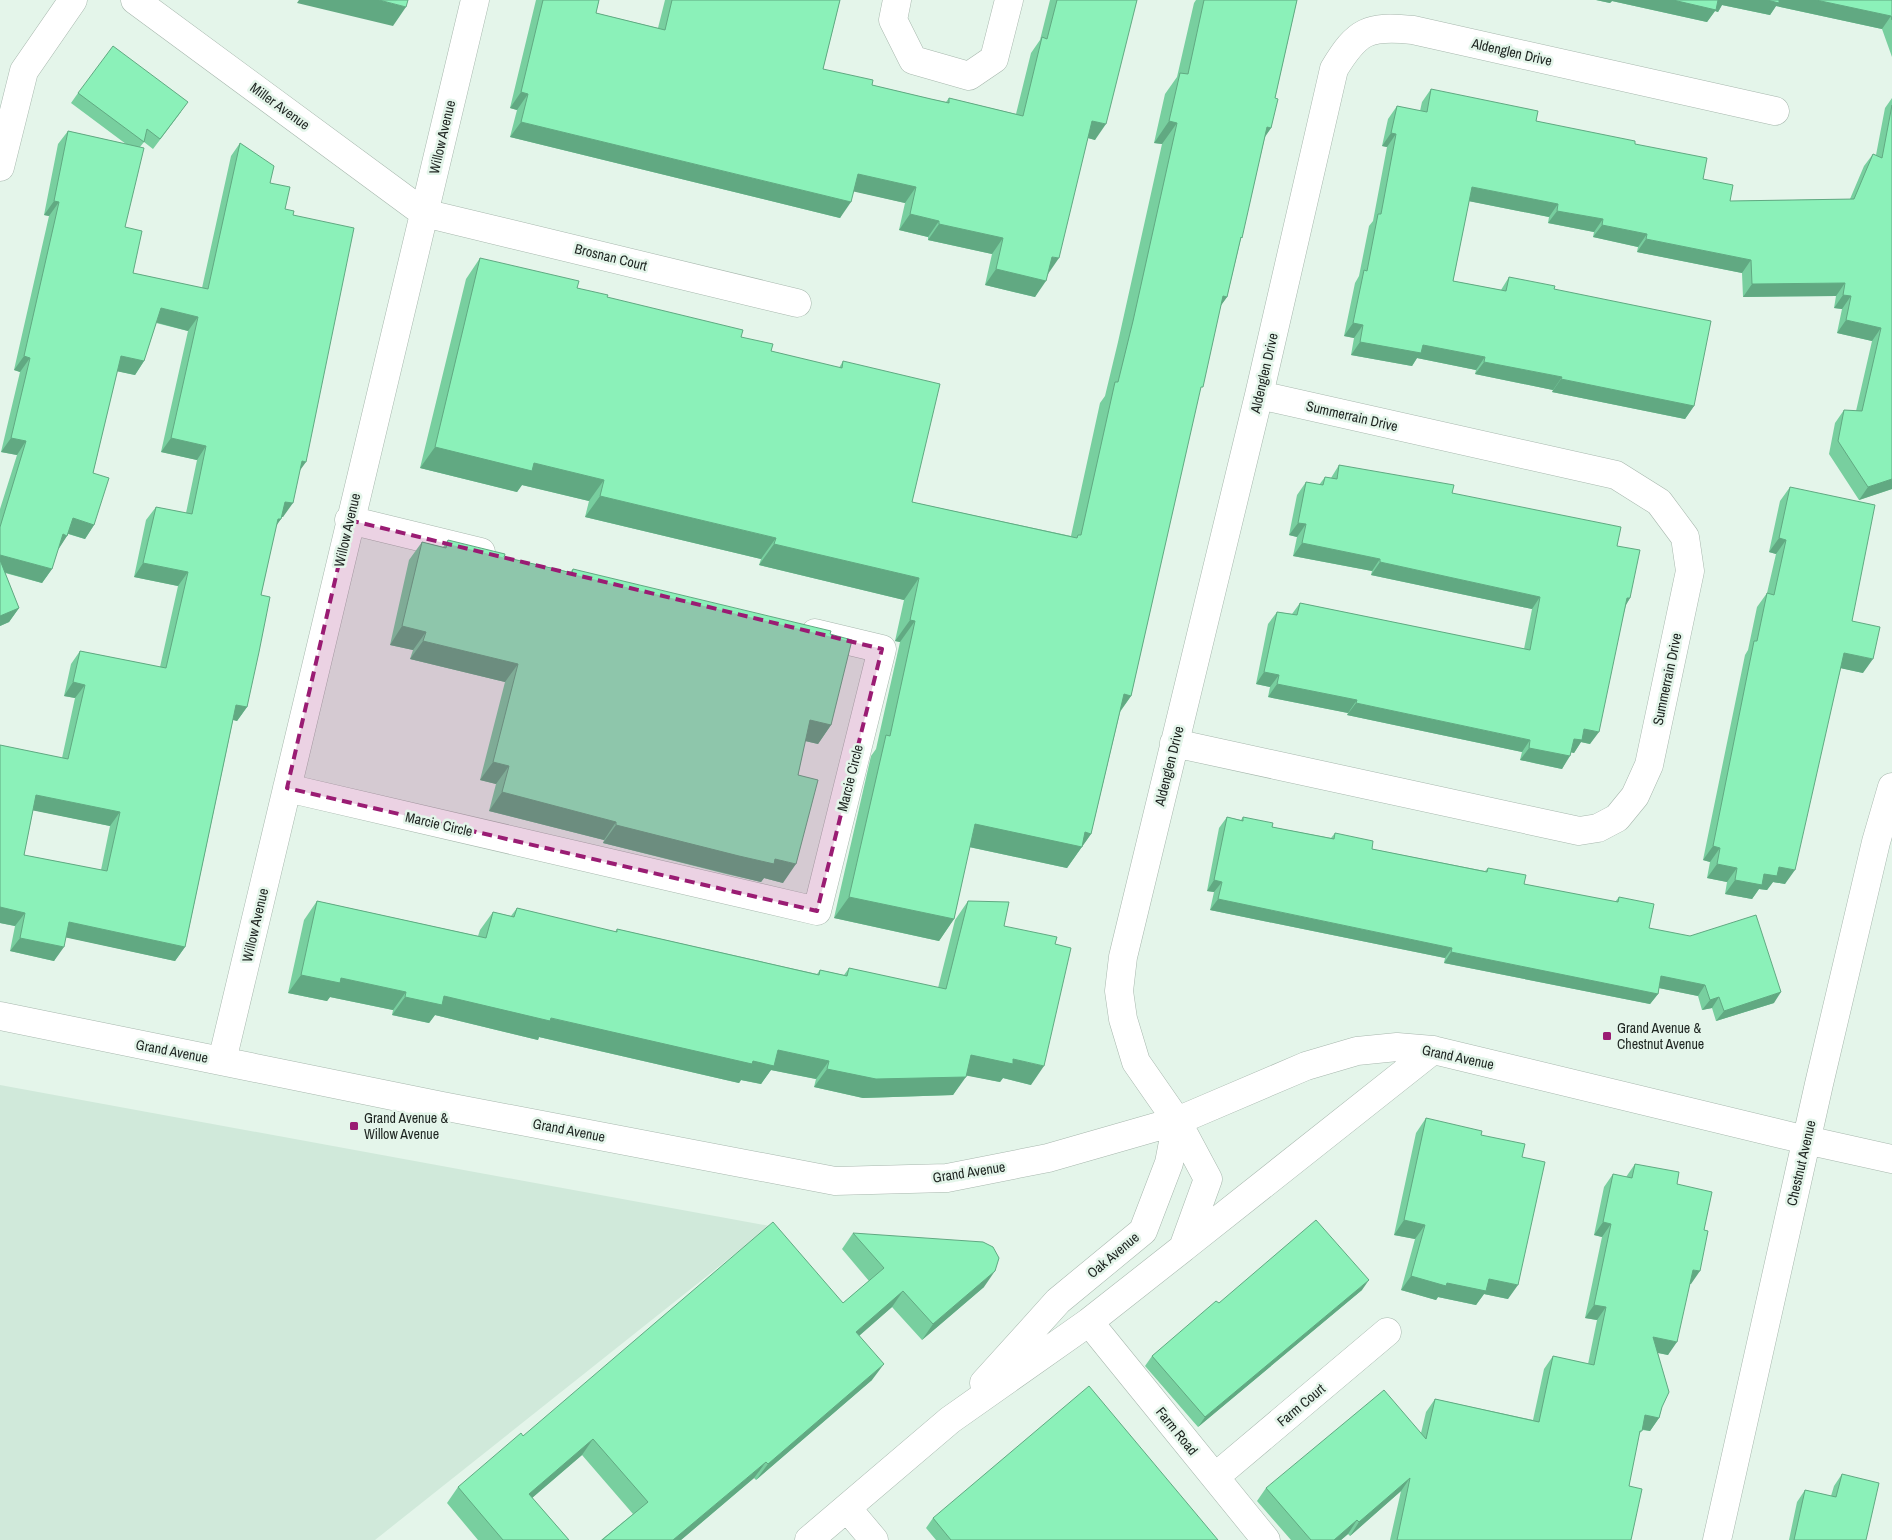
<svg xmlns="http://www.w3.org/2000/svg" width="1892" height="1540" font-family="'Archivo Narrow',sans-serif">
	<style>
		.built { fill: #d0e9da }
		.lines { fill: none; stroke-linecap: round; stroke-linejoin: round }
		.minor-casing { stroke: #a7b7ad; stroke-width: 29 }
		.secondary-casing { stroke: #a7b7ad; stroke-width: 29 }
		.minor { stroke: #fff; stroke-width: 28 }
		.secondary { stroke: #fff; stroke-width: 28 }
		.wall { fill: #78cf9f; fill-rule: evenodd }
		.shaded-wall { fill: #61a982 }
		.building { fill: #8bf1b9; stroke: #61a982; fill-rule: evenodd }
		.marked { fill: #9a1c73; fill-opacity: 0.2; stroke: #9a1c73; stroke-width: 4; stroke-dasharray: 10 6; stroke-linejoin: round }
		.poi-dot { fill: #9a1c73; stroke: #e4f5ea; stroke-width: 2 }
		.labels { text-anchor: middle; stroke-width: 5; stroke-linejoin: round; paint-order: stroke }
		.street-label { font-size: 14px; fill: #1d2420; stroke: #e4f5ea }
		.poi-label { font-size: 14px; fill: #1d2420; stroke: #e4f5ea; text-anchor: start }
	</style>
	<rect width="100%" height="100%" fill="#e4f5ea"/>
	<!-- built -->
	<path class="built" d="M0,1085L770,1226L375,1540H0Z"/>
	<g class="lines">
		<defs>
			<path id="minor" d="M135,0L424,213L797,303
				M897,0L893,20L913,60L969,76L994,59L1009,0
				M0,167L24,71L73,0
				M349,520L481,552
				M1174,743L1579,831L1598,828L1617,818L1635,796L1649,765L1690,571L1685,537L1659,502L1616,475L1259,395
				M287,788L817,911L882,649L815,633
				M0,1016L442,1106L835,1181L947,1178L1048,1158L1177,1121L1306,1066L1357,1051L1397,1047L1433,1050L1806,1140
				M222,1061L475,0
				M1183,1248L1433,1050
				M1089,1322L1266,1540
				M984,1383L1058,1301L1143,1231L1169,1163L1177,1121
				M1215,1477L1387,1332
				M847,1508L874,1540
				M809,1540L950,1420L1089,1322L1183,1248L1208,1179L1177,1121L1136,1062L1123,1019L1119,991L1123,957L1259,395L1334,69C1357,31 1368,25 1413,30L1775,111"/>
			<path id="secondary" d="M1806,1140L1892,1159
				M1717,1540L1819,1084L1876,842L1892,787"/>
		</defs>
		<!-- minor casing -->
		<use href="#minor" class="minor-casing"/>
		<!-- secondary casing -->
		<use href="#secondary" class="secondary-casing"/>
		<!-- minor -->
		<use href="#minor" class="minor"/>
		<!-- secondary -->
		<use href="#secondary" class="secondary"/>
	</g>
	<!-- wall -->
	<path class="wall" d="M536,0H599L596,13L658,28L665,0H840L823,69L872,85L931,99L946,102L949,98L1016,114L1031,53L1040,40L1050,0H1137L1095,140L1088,138L1048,274L1035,297L985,285L992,254L928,240V237L899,230L905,203L854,191L840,218L510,137L517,110L510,108Z
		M1196,0H1297L1275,98L1271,128L1265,137L1227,297L1221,305L1199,392L1131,696L1120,712L1091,834L1067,868L969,847L954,919L939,941L834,918L871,756L876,749L900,642L895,641L904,600L759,565L761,559L585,517L589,501L522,485L517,492L420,468L466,279L480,258L607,297L741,337L771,351L839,368L843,361L912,502L1071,536L1100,403L1105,396L1118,342L1162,144L1154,143L1165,94L1177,77L1194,3Z
		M1596,0H1892V57L1882,29L1776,6L1770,15L1722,5L1718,12L1715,11L1707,22L1612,1L1610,3Z
		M1431,89L1536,121L1635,144L1703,179L1730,201L1850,199L1864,166L1873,154L1876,155L1885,108L1892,98V489L1859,500L1829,454L1835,423L1844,410L1856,411L1872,341L1837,333L1842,309L1834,308L1836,296L1743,297L1742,273L1637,252L1638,247L1593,237L1594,232L1548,223L1549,217L1469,201L1453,281L1501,290L1509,277L1554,289L1694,406L1685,419L1552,392L1553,390L1475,374L1476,370L1417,358L1412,366L1351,355L1354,338L1344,336L1355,283L1359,276L1369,226L1373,221L1387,147L1382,146L1388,119L1397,106L1420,111L1422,102Z
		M78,93L181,112L153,149L144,142L140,147L125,227L133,273L202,288L231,156L240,143L270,183L285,209L293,215L300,470L283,517H282L276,526L261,595L247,707L237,721L233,720L185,947L175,961L66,937L54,961L10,951L15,926L0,923V745L62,758L75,698L64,696L71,664L80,651L160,667L178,586L134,577L146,520L156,507L186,513L197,460L161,452L188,331L156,323L144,361L135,375L117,371L93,473L94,525L85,539L68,534L58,549L52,569L42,583L5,573L19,608L9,622L0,626V509L17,455L1,452L20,372L14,370L49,216L44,215L58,144L68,131L126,144L71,103ZM33,810L110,826L101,870L24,855Z
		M1339,465L1452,493L1617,546L1630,598L1626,605L1590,744L1581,742L1574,753L1571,752L1562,769L1520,760L1522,752L1347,715L1348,713L1268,697L1270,687L1256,684L1268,624L1277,612L1292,614L1300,603L1524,649L1532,609L1371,575L1372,571L1293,556L1297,537L1289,535L1297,495L1306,482L1319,485L1325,477L1331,478Z
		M1790,487L1852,621L1863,673L1841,668L1785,884L1773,882L1767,890L1759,889L1752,899L1725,894L1727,882L1707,878L1710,862L1703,860L1745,655L1748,650L1757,607L1767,593L1776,554L1769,552L1780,501Z
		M448,540L504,557L570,572L573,569L830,634L831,725L818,744L805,741L798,775L783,883L764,878L761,882L726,874L603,843L604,840L489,811L496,784L480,780L505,682L410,659L413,650L390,645L409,560L422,542L443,547Z
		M1227,817L1241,820L1243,817L1272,827L1331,838L1335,833L1372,849L1485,871L1488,868L1524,884L1615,902L1619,897L1649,928L1774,1003L1716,1021L1712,1008L1702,1010L1698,996L1659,988L1658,994L1650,1004L1444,963L1445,958L1210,910L1214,892L1207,891L1219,828Z
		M317,901L478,936L480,930L493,912L511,916L517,908L615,932L617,929L817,974L820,970L844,975L849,968L938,988L955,920L968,901L1004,926L1031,1085L1003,1078L1000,1082L966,1075L953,1095L863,1098L814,1087L816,1079L771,1070L761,1084L741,1080L739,1083L539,1037L538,1040L435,1015L429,1023L392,1015L393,1010L330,997L327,1001L288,993L304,920Z
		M1426,1118L1481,1135L1522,1157L1508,1299L1484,1294L1476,1305L1438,1297L1436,1300L1401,1290L1415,1239L1394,1235L1416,1133Z
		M1635,1164L1677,1184L1691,1284H1690L1668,1355L1658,1353L1662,1407L1659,1418L1650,1431L1642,1430L1638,1436L1629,1486L1631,1540H1390L1401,1491L1350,1536L1348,1534L1341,1540H1291L1257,1501L1266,1488L1421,1433L1426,1412L1435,1399L1533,1420L1544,1369L1553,1356L1588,1364L1597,1320L1585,1318L1602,1237L1594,1235L1604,1187L1613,1174L1626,1177Z
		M853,1233L984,1287L922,1340L892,1307L859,1336L872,1380L756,1480L754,1478L681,1540H601L633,1514L582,1455L532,1498L569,1540H478L447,1503L458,1487L523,1436L843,1303L869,1281L842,1249Z
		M1362,1290L1198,1427L1145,1366L1152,1356L1219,1303Z
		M1842,1474L1866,1540H1789L1797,1502L1805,1490L1831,1496L1834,1486Z
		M933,1518L1218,1540H936L926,1528Z"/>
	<!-- shaded-wall -->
	<path class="shaded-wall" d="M299,0H379L406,7L393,26L297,3Z
		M1596,0H1816L1891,16L1882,29L1776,6L1770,15L1722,5L1718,12L1715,11L1707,22L1612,1L1610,3Z
		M521,92L528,94L517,110L510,108Z
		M1092,121L1106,124L1095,140L1081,136Z
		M1169,121L1177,123L1162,144L1154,143Z
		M521,122L851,202L840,218L510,137Z
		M1267,127L1271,128L1256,149Z
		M1391,133L1396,134L1387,147L1382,146Z
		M858,174L916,187L905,203L847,190Z
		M1472,187L1558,204L1549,217L1463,200Z
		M54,201L59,202L49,216L44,215Z
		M1557,211L1603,219L1594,232L1548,223Z
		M910,214L939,221L928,237L899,230Z
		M939,224L1003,238L992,254L928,240Z
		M1602,225L1647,234L1638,247L1593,237Z
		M1646,239L1751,260L1742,273L1637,252Z
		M1052,257L1059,258L1048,274L1041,272Z
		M996,269L1046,281L1035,297L985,285Z
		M1845,283L1836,296L1743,297L1752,284Z
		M1843,295L1851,296L1842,309L1834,308Z
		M1223,296L1227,297L1212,318Z
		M161,308L198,317L188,331L151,321Z
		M1846,320L1881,328L1872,341L1837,333Z
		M1353,323L1363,325L1354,338L1344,336Z
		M1360,342L1423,345L1485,357L1476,370L1417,358L1412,366L1351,355Z
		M24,356L30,358L20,372L14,370Z
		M121,356L144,361L135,375L111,370Z
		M1484,362L1562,377L1553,390L1475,374Z
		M1561,379L1694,406L1685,419L1552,392Z
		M11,438L26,441L17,455L1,452Z
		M171,438L206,446L197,460L161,452Z
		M435,447L534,463L604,480L589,501L522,485L517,492L420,468Z
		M302,461L306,462L296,476Z
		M1892,479V489L1859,500L1868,487Z
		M600,496L776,538L761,559L585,517Z
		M285,502L293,503L283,517L275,516Z
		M73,518L94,525L85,539L63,532Z
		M278,519H281L271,533Z
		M1298,523L1306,524L1297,537L1289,535Z
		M63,534L67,536L58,550Z
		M1779,538L1786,540L1776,554L1769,552Z
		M1302,543L1380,559L1372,571L1293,556Z
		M774,544L919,578L904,600L759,565Z
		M0,555L52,569L42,583L0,571Z
		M1380,562L1540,597L1532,609L1371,575Z
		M143,563L188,572L178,586L134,577Z
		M1627,598H1630L1622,611Z
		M19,608L9,622L0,626V616Z
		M910,620L915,621L900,642L895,641Z
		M402,626L426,632L413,650L390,645Z
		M423,641L518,664L505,682L410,659Z
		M1844,653L1873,659L1863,673L1835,667Z
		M1264,672L1279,675L1270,687L1256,684Z
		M73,682L85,685L75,698L64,696Z
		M1277,684L1357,700L1348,713L1268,697Z
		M1124,694L1131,696L1116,717Z
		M1356,703L1530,740L1522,752L1347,715Z
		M236,705L247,707L237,721L227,718Z
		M810,720L831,725L818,744L797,739Z
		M1584,729L1599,732L1590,744L1581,742L1574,753L1565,751L1574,739Z
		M1529,748L1570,756L1562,769L1520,760Z
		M493,762L509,766L496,784L480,780Z
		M502,792L616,822L604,840L489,811Z
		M36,795L120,812L110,826L26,809Z
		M975,824L1085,832L1091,834L1067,868L960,845Z
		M616,825L775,859L796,864L783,883L764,878L761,882L603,843Z
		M1713,846L1720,848L1710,862L1703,860Z
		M1717,864L1737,868L1727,882L1707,878Z
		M1779,867L1795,870L1785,884L1773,882L1767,890L1759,889L1752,899L1725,894L1735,880L1764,874Z
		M1214,880L1222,882L1214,892L1207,891Z
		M849,897L954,919L939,941L834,918Z
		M1218,899L1452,948L1445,958L1210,910Z
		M0,907L25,913L15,926L0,923Z
		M69,922L185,947L175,961L59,936Z
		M20,938L64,947L54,961L10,951Z
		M1451,952L1658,994L1650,1004L1444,963Z
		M301,975L341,978L406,992L393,1010L330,997L327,1001L288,993Z
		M1661,976L1705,985L1698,996L1654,987Z
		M1781,992L1774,1003L1716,1021L1724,1011Z
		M444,996L753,1061L778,1050L829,1061L816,1079L771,1070L761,1084L741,1080L739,1083L539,1037L538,1040L435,1015L429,1023L392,1015L405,997Z
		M1719,997L1712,1008L1702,1010L1710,1000Z
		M971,1055L1013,1059L1044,1066L1031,1085L1003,1078L1000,1082L958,1074Z
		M827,1069L966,1077L953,1095L863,1098L814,1087Z
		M1404,1220L1425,1225L1415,1239L1394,1235Z
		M1603,1222L1611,1224L1602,1237L1594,1235Z
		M1693,1270L1700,1271L1691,1284L1683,1283Z
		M995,1271L984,1287L922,1340L933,1324Z
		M1411,1276L1447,1283L1489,1279L1518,1285L1508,1299L1484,1294L1476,1305L1438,1297L1436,1300L1401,1290Z
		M1369,1280L1362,1290L1198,1427L1205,1417Z
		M903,1291L892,1307L845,1348L856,1332Z
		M1594,1305L1606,1307L1597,1320L1585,1318Z
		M1653,1337L1677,1342L1668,1355L1644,1350Z
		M884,1364L872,1380L756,1480L768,1464Z
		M1645,1415L1659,1418L1650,1431L1636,1428Z
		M593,1439L582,1455L518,1510L529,1494Z
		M766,1462L754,1478L681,1540H673Z
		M1410,1478L1401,1491L1350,1536L1359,1522Z
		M1357,1520L1348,1534L1341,1540H1334Z"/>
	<!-- building -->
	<path class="building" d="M379,0H408L406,7Z
		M543,0H599L596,13L665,30L672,0H840L823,69L873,80L872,85L931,99L949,103V98L1023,116L1042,37L1047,39L1057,0H1137L1106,124L1092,121L1059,258L1052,257L1046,281L996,269L1003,238L939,224V221L910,214L916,187L858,174L851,202L521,122L528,94L521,92Z
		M1204,0H1297L1275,98L1278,99L1271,128L1267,127L1242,238L1241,237L1227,297L1223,296L1203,387H1201L1131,696L1124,694L1091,834L1085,832L1082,847L975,824L954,919L849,897L886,735L890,736L915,621L910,620L919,578L774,544L776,538L600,496L604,480L534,463L532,471L435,447L480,258L579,281L577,288L608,295L607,297L743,330L741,337L773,344L771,351L842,368L843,361L940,384L912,502L1077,538L1078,535H1081L1115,382H1118L1133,321L1177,123L1169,121L1180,73L1188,74Z
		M1673,0H1718L1716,10Z
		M1767,0H1779V3Z
		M1816,0H1892V20L1891,16Z
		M113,46L188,102L160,139L147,129L144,142L78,93Z
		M1431,89L1538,111L1536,121L1635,141V144L1707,158L1703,179L1733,185L1730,201L1854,199L1873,154L1882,158L1892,105V479L1868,487L1838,441L1844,410L1862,411L1881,328L1846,320L1851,296L1843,295L1845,283L1752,284L1751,260L1646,239L1647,234L1602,225L1603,219L1557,211L1558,204L1472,187L1453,281L1506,291L1509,277L1555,286L1554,289L1711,321L1694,406L1561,379L1562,377L1484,362L1485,357L1423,345L1421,353L1360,342L1363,325L1353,323L1364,270L1367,271L1378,214H1381L1396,134L1391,133L1397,106L1427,112Z
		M68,131L144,148L125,227L142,231L133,273L208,289L240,143L274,166L270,183L290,187L285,209L294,211L293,215L354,228L306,462L302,461L293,503L285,502L281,519H278L261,595L270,597L259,652L247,707L236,705L185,947L69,922L64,947L20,938L25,913L0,907V745L68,759L85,685L73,682L80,651L166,668L188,572L143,563L156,507L192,514L206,446L171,438L198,317L161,308L144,361L121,356L93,473L109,478L94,525L73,518L67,536L63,534L52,569L0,555V527L26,441L11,438L30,358L24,356L59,202L54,201ZM36,795L120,812L107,871L24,855Z
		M1339,465L1454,485L1452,493L1621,527L1617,546L1640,550L1630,598H1627L1599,732L1584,729L1582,740L1574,739L1570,756L1529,748L1530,740L1356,703L1357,700L1277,684L1279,675L1264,672L1277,612L1297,615L1300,603L1530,650L1540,597L1380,562V559L1302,543L1306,524L1298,523L1306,482L1323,485L1325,477L1337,479Z
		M1790,487L1875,505L1852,621L1880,627L1873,659L1844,653L1795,870L1779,867L1777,876L1764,874L1762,885L1735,880L1737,868L1717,864L1720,848L1713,846L1754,641H1757L1767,593L1774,595L1786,540L1779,538Z
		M448,540L505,554L504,557L572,573L573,569L831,631L830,634L852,640L831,725L810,720L798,775L818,780L796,864L775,859L774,864L739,856L616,825V822L502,792L509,766L493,762L518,664L423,641L426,632L402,626L422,542L446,548Z
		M0,560L19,608L0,616Z
		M1227,817L1243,821V817L1273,823L1272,827L1334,839L1335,833L1373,841L1372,849L1487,872L1488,868L1526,875L1524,884L1618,902L1619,897L1654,904L1649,928L1690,936L1756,915L1781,992L1724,1011L1719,997L1710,1000L1705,985L1661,976L1658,994L1451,952L1452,948L1218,899L1222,882L1214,880Z
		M317,901L486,938L493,912L514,917L517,908L617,932V929L819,975L820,970L847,976L849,968L946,989L968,901L1009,902L1004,926L1057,937L1055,944L1071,948L1044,1066L1013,1059V1064L971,1055L966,1077L876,1079L827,1069L829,1061L778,1050L774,1066L753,1061L752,1064L551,1018L550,1021L444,996L442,1005L405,997L406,992L341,978L340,983L301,975Z
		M1426,1118L1482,1131L1481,1135L1525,1144L1522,1157L1545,1162L1518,1285L1489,1279L1486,1291L1447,1283L1446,1286L1411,1276L1425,1225L1404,1220Z
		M1635,1164L1679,1172L1677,1184L1712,1192L1704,1230L1708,1231L1700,1271L1693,1270L1677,1342L1653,1337L1669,1392L1662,1407L1659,1418L1645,1415L1642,1431H1640L1629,1486L1642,1489L1631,1540H1397L1410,1478L1359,1522L1357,1520L1334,1540H1311L1266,1488L1384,1390L1426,1439L1435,1399L1539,1422L1553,1356L1594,1365L1606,1307L1594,1305L1611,1224L1603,1222L1613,1174L1632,1178Z
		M1316,1220L1369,1280L1205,1417L1152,1356L1216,1301L1219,1303Z
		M773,1222L843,1303L884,1268L853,1233L983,1242L993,1247L999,1258L995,1271L933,1324L903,1291L856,1332L884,1364L768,1464L766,1462L673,1540H602L648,1502L593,1439L529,1494L569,1540H503L458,1487L521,1433L523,1436Z
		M1089,1386L1218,1540H951L933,1518Z
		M1842,1474L1879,1483L1866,1540H1794L1805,1490L1836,1497Z"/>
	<!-- marked area -->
	<path class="marked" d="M349,520L882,649L817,911L287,788Z"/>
	<!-- markers -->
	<g class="poi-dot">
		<rect x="1602" y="1031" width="10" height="10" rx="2.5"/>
		<rect x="349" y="1121" width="10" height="10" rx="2.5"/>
	</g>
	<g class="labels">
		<!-- street labels -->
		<g class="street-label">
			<text transform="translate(1512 52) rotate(13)" y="5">Aldenglen Drive</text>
			<text transform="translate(280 106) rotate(36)" y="5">Miller Avenue</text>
			<text transform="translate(442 137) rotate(-77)" y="5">Willow Avenue</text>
			<text transform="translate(611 257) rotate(14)" y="5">Brosnan Court</text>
			<text transform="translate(1264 373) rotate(-77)" y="5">Aldenglen Drive</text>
			<text transform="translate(1352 416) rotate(13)" y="5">Summerrain Drive</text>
			<text transform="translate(347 530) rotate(-77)" y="5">Willow Avenue</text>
			<text transform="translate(1667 679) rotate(-78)" y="5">Summerrain Drive</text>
			<text transform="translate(1169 766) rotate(-76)" y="5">Aldenglen Drive</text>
			<text transform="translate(850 778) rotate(-76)" y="5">Marcie Circle</text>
			<text transform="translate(439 824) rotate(13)" y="5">Marcie Circle</text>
			<text transform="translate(255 925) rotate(-77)" y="5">Willow Avenue</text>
			<text transform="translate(172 1051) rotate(11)" y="5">Grand Avenue</text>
			<text transform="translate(1458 1057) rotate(12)" y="5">Grand Avenue</text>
			<text transform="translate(569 1130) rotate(11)" y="5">Grand Avenue</text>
			<text transform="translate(1801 1163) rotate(-77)" y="5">Chestnut Avenue</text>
			<text transform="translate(969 1172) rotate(-9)" y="5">Grand Avenue</text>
			<text transform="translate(1113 1255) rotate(-40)" y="5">Oak Avenue</text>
			<text transform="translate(1301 1405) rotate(-40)" y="5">Farm Court</text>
			<text transform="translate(1177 1431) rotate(51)" y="5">Farm Road</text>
		</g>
		<!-- poi labels -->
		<g class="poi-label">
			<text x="1617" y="1033">Grand Avenue &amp;<tspan x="1617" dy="16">Chestnut Avenue</tspan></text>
			<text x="364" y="1123">Grand Avenue &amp;<tspan x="364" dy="16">Willow Avenue</tspan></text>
		</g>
	</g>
</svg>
